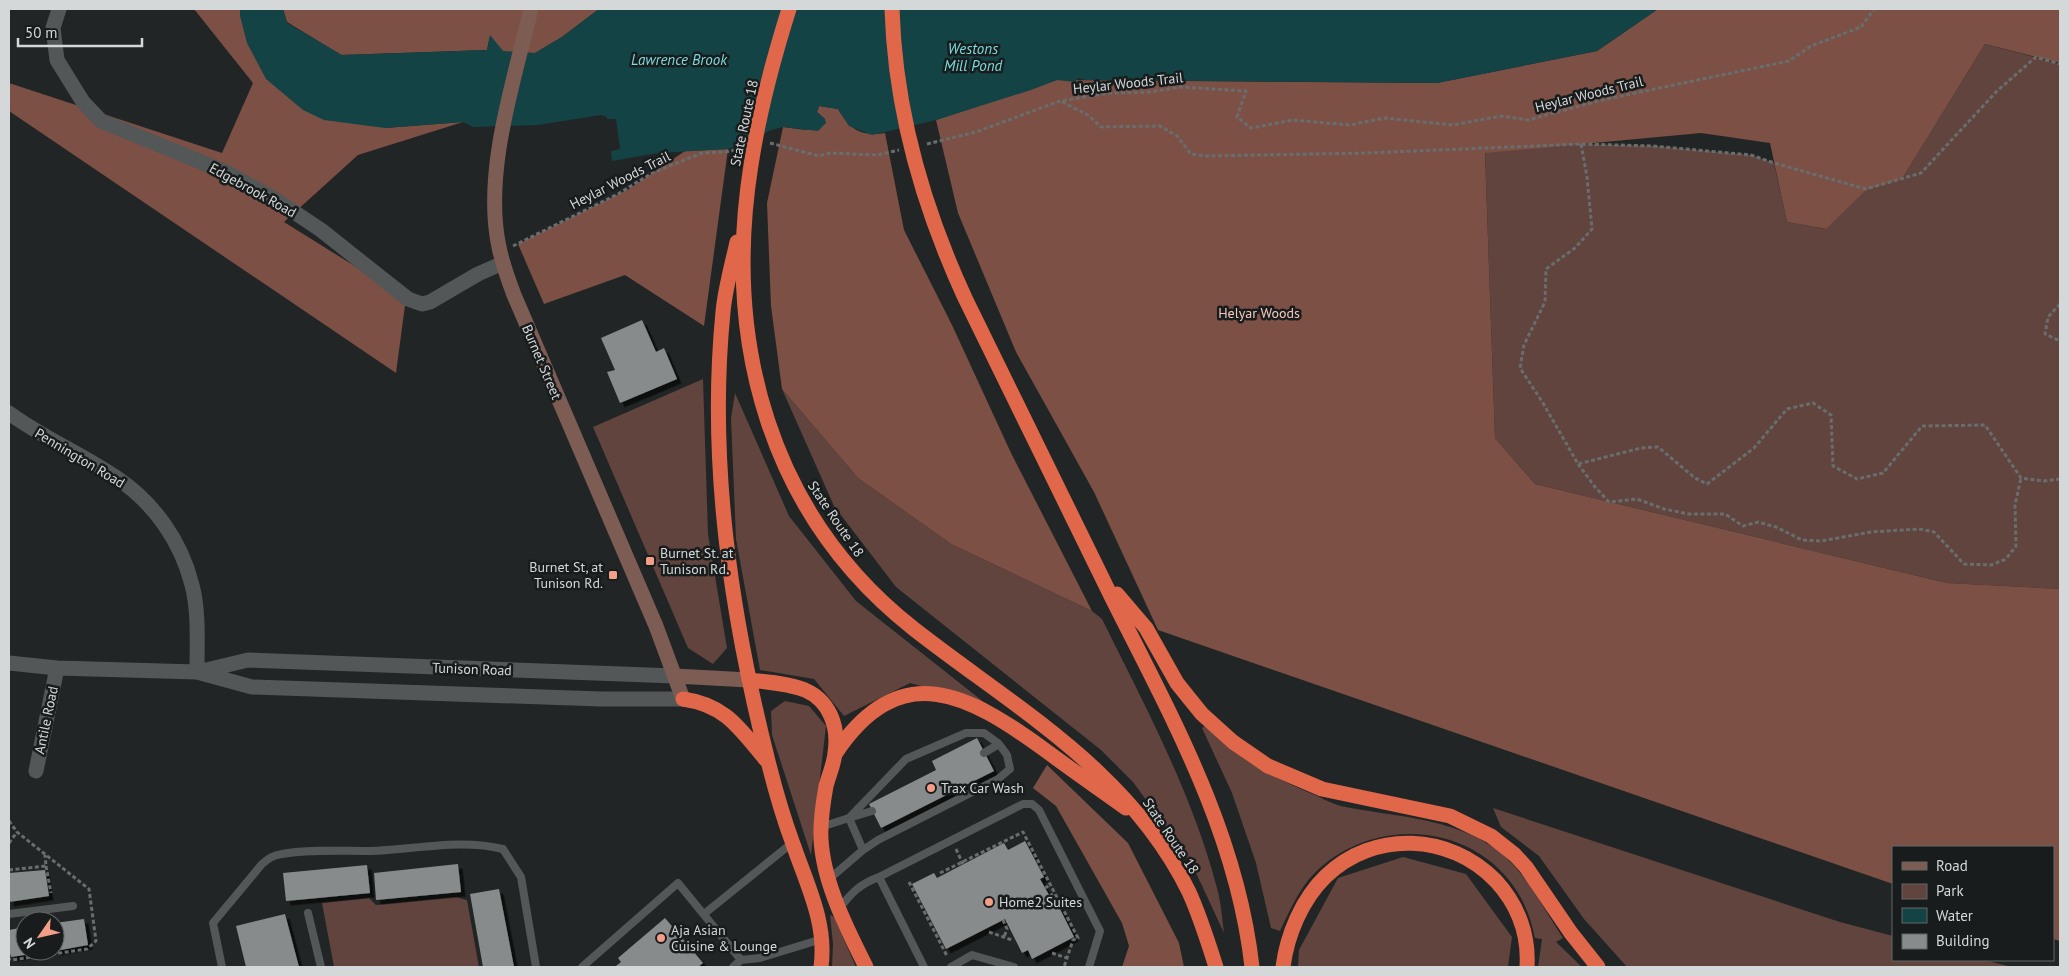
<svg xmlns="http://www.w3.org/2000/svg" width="2069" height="976" font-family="'PT Sans',sans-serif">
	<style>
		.green { fill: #60443d }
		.forest { fill: #7c5044 }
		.water { fill: #144345 }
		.building { fill: #878b8b; filter: url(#shadow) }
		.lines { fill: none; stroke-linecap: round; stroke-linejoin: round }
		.path { stroke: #6a6d6d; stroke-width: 3; stroke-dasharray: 4 2.5; stroke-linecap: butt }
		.lane { stroke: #535757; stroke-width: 8 }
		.street { stroke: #535757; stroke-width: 15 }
		.secondary { stroke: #7d5c53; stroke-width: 15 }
		.highway { stroke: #e06749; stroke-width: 15 }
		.poi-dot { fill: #f49e88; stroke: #181c1c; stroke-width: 2 }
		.labels { text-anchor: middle; stroke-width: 5; stroke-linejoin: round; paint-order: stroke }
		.street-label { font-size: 14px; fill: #d5d8d8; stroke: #181c1c }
		.park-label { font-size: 14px; fill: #f7c8bc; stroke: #181c1c }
		.poi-label { font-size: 14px; fill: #d5d8d8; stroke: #181c1c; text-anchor: start }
		.water-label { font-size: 15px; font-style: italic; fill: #7adcde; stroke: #181c1c }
	</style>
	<defs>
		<filter id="shadow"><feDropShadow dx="4.5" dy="4.5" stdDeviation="0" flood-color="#0009"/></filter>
	</defs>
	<rect width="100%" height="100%" fill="#212525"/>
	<!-- green -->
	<path class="green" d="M1985,44L2060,64V589L1947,583L1535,484L1495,438L1485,152L1581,144L1653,146L1751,155L1774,163L1787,222L1825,229L1866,189L1902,179Z
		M703,379L708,534L727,648L713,664L688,648L593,427Z
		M782,389L858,478L951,544L1092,611L1102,619C1145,706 1192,793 1217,888C1221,902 1222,918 1224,933L1197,875L1180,846L1133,782L1101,750L896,587L834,506Z
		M735,393L789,516L856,601L985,703L910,683L844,716L814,679L760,670L736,539L731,418Z
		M785,701L809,706L826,726L811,855L772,735L771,711Z
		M1205,726C1240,759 1265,774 1310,793C1320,797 1330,803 1341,806C1393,817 1453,817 1497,850C1526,872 1543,908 1563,938L1556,942L1582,967H1538L1542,939L1535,938C1532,924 1528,911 1521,898C1481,825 1382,814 1321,867C1301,884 1291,908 1280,931L1271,928L1256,863L1232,793L1202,728Z
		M1493,808L1840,922L1893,936V960H1984L2012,967H1627L1584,919L1539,856L1501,827Z
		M1403,857L1466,874L1512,937L1508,967H1298L1299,950L1338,878Z
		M456,897L467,900L479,967H334L322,903L369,898L376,905Z
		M830,915L834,917L856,967H832L833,944Z"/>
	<!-- forest -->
	<path class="forest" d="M194,9H240V16L385,128L463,122L358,155L284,222L406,298L396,373L9,111V83L222,153L253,83Z
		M283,9H599L562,37L535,53L503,52L490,36L487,50L341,55L287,22Z
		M1658,9H2060V63L1985,44L1902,179L1866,190L1826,229L1787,222L1770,143L1701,133L1485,153L1495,438L1535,484L1947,583L2060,589V941L2053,939V847H1893V884L1158,630L1094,492L1016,352L958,213L936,120L1057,80L1437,83L1597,51Z
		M819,106L838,109C850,129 860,137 885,133L904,230L952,325L1011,453L1092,611L951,544L858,478L782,389L771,306L767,203L783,127L806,130L825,119L817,112Z
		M728,149L704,326L625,275L544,304L518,244L629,189L685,151Z
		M1047,765L1128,843L1179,943L1184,967H1122L1129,946L1122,923L1056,806L1033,788Z"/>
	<!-- water -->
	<path class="water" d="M240,9H283L287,23L342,55L487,50L490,35L503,51L535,53L562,37L599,9H1658L1597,51L1437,83L1086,80L1078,78L1075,82L1057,80L1031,90L936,120L872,135L849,126L838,109L819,106L817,112L825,119L826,123L818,131L783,127L771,130L746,143L728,149L658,153L612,161L611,151L620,149L616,119H607V117L601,115L538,125L473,127L463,122L385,128L324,120L303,110L266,79L247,43L240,16Z"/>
	<!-- building -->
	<path class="building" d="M642,320L656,352L664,348L677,379L620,403L607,372L615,370L601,338Z
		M977,738L994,771L881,828L869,804L936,770L932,761Z
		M1025,841L1044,877L1040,879L1049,895L1052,893L1074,937L1032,959L1028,950L1022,953L1005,919L946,949L912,884L934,873L937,878L1004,843L1008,850Z
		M458,864L461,892L376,900L374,873Z
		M367,865L370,893L286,901L283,873Z
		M45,870L49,896L9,902V873Z
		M499,889L514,967H483L470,894Z
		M285,914L299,967H246L236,926Z
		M665,918L703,963L698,967H617L616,966L621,962L618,958Z
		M84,919L88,945L55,951V923Z
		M25,927V951L44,952L11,957L9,950V930Z"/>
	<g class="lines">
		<!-- path -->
		<path class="path" d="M1062,102L1088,115L1101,127L1160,126L1177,136L1191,154L1207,156L1367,153L1581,144L1653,146L1751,155L1774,163L1866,189L1921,173L1997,91L2036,57L2060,64
			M770,143L819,156L830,153L877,155L899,150
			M927,144L976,132L1060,101L1110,93L1150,92L1180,87L1246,91L1237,117L1251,128L1293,120L1350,125L1385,118L1453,125L1501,116L1528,120L1602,100L1789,61L1811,46L1861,27L1874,9
			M1581,144L1587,177L1592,229L1575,248L1546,269L1545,302L1524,345L1520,368L1543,403L1578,464L1641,448L1658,447L1695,478L1707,484L1754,448L1787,409L1813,403L1831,415L1833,466L1857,479L1883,473L1922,426L1985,425L2021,478L2044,481L2060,479
			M513,246L618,194L652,173L702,153L725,152L740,149
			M2060,304L2048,317L2045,334L2060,341
			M1578,464L1595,487L1609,502L1637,499L1664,509L1689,514H1725L1743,526L1758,522L1776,527L1802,540L1821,541L1871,532L1919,529L1934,532L1964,564L1991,565L2006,559L2016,546L2015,505L2021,478
			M9,821L17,832L89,889L96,941L87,949L12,960L9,959
			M9,843L17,832
			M956,849L963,864
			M46,866L51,893
			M9,870L46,866L45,855
			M940,873L1023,832L1078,938L1073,940L1064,967
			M909,882L947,956
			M1045,888L1050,885
			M1003,920L1007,929L1004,937
			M989,932L1012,940
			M1052,953L1067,958"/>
		<!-- lane -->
		<path class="lane" d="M984,753L999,744
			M821,827L849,818L906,759L966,733H984L999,744L1007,755L1010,769L998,779L878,840L863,850L828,880
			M863,850L849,818L872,811
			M879,877L924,967
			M840,908C851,893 860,884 879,877L1023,804H1032L1039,810L1100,931L1089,967
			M308,913L321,967
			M9,914L73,906
			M704,914L792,843
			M741,960L760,958L822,939
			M222,967L213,923L262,864C268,859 273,855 282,854C311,849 341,851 370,851C413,850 460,838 503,849L521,877L536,967
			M582,967L678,883L741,960L733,967
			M951,967L972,955L1014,967"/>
		<!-- street -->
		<path class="street" d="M59,9L53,28L57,60L83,102L101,121L228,173L276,200L321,230L408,299L422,304L430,302L478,274L503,263
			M9,413C43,438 82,454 117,478C154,503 181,541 192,585C199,611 197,645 197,672
			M9,663L57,668L197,672L252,687L601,699H683
			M198,672L248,660L675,676
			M36,771L57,668"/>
		<!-- secondary -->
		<path class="secondary" d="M531,9C514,81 483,173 499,247C502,263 508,279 514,295L656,626L683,699
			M675,676L749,680"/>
		<!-- highway -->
		<path class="highway" d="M789,9C773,60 759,112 751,165C723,342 769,515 914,629C1015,708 1130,771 1189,892C1200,916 1208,942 1216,967
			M892,9C895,110 923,207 965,298C1014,397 1062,497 1111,596C1171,716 1237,832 1252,967
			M737,242C732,265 725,289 723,312C708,463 731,615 768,761C775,789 783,817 793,844C807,885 827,923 821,967
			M1117,594L1146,628L1177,683L1189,698L1202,714L1233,742L1268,766L1322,789L1450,816L1491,836L1515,855L1526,867L1571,933L1598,967
			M749,680C767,682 787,683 805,690C830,701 839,727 835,753C834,764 829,775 826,786C823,803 820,822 821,839C823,882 847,929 866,967
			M683,699C726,705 740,729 766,760
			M835,754C900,656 968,694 1045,750C1072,770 1099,789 1126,808
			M1283,967C1287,935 1302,899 1326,876C1374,830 1450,833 1496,881C1518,905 1529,935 1527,967"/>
	</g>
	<!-- markers -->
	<g class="poi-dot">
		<rect x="645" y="556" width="10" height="10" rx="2.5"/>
		<rect x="608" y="570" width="10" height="10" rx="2.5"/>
		<circle cx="931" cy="788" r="5"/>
		<circle cx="989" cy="902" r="5"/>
		<circle cx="661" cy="938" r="5"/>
	</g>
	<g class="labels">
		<!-- street labels -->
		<g class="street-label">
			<text transform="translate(1128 83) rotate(-6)" y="5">Heylar Woods Trail</text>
			<text transform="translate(1589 94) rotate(-14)" y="5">Heylar Woods Trail</text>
			<text transform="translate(744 123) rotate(-78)" y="5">State Route 18</text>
			<text transform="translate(620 180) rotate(-27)" y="5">Heylar Woods Trail</text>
			<text transform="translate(253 190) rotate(29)" y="5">Edgebrook Road</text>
			<text transform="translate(542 362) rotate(67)" y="5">Burnet Street</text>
			<text transform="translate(80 458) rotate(31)" y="5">Pennington Road</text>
			<text transform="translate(836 519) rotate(56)" y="5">State Route 18</text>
			<text transform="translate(472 669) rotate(2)" y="5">Tunison Road</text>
			<text transform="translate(46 720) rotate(-78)" y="5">Antile Road</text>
			<text transform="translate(1171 836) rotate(56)" y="5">State Route 18</text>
		</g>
		<!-- park labels -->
		<g class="park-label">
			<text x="1259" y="318">Helyar Woods</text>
		</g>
		<!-- poi labels -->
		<g class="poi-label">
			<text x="660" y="558">Burnet St. at<tspan x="660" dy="16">Tunison Rd.</tspan></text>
			<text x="603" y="572" text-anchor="end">Burnet St, at<tspan x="603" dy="16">Tunison Rd.</tspan></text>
			<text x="941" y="793">Trax Car Wash</text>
			<text x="999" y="907">Home2 Suites</text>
			<text x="671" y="935">Aja Asian<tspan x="671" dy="16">Cuisine &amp; Lounge</tspan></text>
		</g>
		<!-- water labels -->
		<g class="water-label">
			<text x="973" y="54">Westons<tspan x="973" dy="17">Mill Pond</tspan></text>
			<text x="679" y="65">Lawrence Brook</text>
		</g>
	</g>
	<!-- border -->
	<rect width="2069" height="976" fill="none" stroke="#d5d8d8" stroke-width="20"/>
	<!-- legend -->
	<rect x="1892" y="846" width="162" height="115" fill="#181c1c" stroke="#646767"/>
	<rect x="1902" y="862" width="25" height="8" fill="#7d5c53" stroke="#646767"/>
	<text x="1936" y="871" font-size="15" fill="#d5d8d8">Road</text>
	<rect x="1902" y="884" width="25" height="15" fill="#60443d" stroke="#646767"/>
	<text x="1936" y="896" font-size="15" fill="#d5d8d8">Park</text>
	<rect x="1902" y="908" width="25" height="15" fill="#144345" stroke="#646767"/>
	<text x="1936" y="921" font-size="15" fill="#d5d8d8">Water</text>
	<rect x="1902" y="934" width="25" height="15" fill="#878b8b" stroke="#646767"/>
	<text x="1936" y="946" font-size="15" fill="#d5d8d8">Building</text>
	<!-- north arrow -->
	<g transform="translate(40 936) rotate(236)"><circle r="24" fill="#181c1c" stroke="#646767"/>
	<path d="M0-4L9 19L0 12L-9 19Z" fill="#f49e88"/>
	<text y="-8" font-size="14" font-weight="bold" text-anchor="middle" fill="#d5d8d8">N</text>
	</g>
	<!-- scale -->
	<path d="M18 38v8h124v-8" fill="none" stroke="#d5d8d8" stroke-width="2.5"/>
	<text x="25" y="38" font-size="15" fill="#d5d8d8" stroke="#181c1c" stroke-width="4" paint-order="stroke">50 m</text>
</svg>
